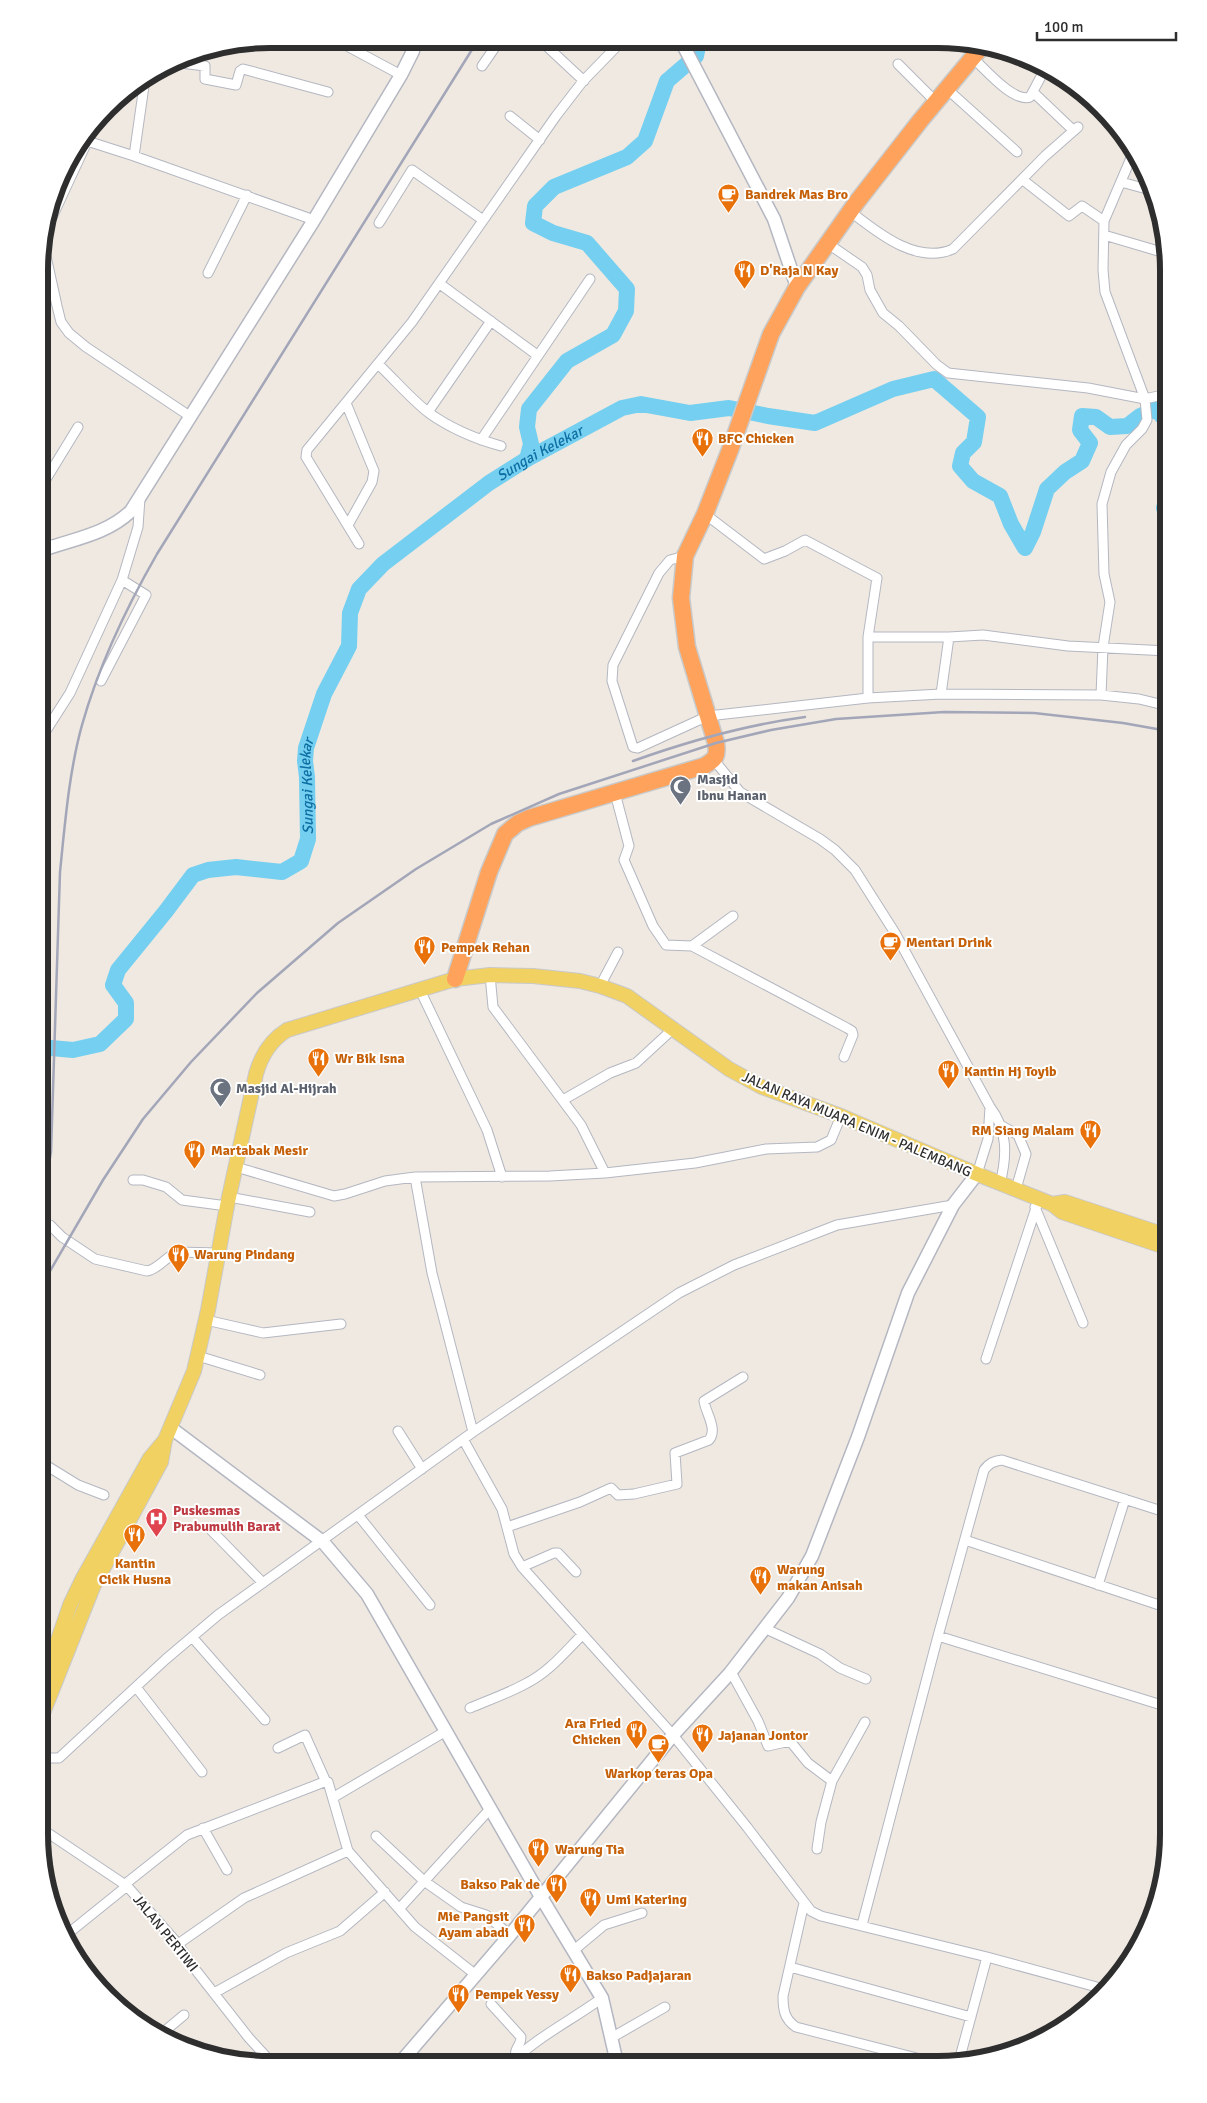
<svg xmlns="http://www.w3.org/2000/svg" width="1207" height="2103" font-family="Signika,sans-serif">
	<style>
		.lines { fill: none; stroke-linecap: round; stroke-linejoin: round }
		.river { stroke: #75cff0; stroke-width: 16 }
		.street-casing { stroke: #b4b7c1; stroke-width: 11 }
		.secondary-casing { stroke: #b4b7c1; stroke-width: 15 }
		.primary-casing { stroke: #c9c9c9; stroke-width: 16 }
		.highway-casing { stroke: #c9c9c9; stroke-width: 19 }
		.street { stroke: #fff; stroke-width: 9 }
		.secondary { stroke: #fff; stroke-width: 12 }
		.primary { stroke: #f2d163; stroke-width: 14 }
		.highway { stroke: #ffa35c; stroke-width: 16 }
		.rail { stroke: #a3a6b8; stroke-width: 2.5 }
		.labels { text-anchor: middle; stroke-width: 4; stroke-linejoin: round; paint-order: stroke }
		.food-label { font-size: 14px; font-weight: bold; fill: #c56008; stroke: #fff; text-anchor: start }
		.worship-label { font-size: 14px; font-weight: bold; fill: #5b616d; stroke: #fff; text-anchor: start }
		.street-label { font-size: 14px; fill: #2e2e2e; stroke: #fff }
		.health-label { font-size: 14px; font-weight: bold; fill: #be3a42; stroke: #fff; text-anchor: start }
		.water-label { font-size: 15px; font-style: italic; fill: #0d6fa3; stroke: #fff }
		.rim { fill: none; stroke: #2e2e2e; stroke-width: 6 }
	</style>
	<rect width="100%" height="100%" fill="#efe9e1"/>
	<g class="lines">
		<!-- river -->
		<g class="river">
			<path d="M527,459L531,444L527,427L529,409L567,361L613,335L626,311L627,289L587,243L553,233L533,223L535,206L554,187L627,157L645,141L667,81L696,56L699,41"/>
			<path d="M1168,516L1164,508L1168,493"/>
			<path id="s1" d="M40,1047L73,1050L100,1044L126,1019V1003L113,985L118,970L166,911L193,875L208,870L236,867L282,872L301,861L308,839L307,777L305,761L306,748L324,694L349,646L350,613L359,589L383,564L489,483L527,459L622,408L641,404L690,413L729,408L768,416L815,423L893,389L934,379L978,417L974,442L963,453L960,466L973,481L1000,496L1011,524L1025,548L1033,532L1047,489L1065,472L1082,461L1090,443L1080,430L1082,416L1096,417L1110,427L1127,426L1140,416L1156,409L1168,423"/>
		</g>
		<defs>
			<path id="street" d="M334,39L401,75
				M540,40L584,81
				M973,58C985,69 1014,103 1030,97L1046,67
				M1036,61L1077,90
				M173,62L205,66V79L236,85L240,71L243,69L328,92
				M898,64L936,102
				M482,66L500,40
				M947,89L1017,152
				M1033,92L1074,131
				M510,116L540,140
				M84,140L134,156L314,220
				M134,156L145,79
				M1023,180L1069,216L1082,206L1104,221
				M1121,182L1154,191
				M851,212C878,233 917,265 953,249L1045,156L1078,127
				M379,223L412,170L483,220
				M1104,235L1165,253
				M42,238L57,306L61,322L69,333L86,347L191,417
				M41,241L87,142
				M827,243L862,267L867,275L870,290L883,313L899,326L937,365L948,373L1088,388L1145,399L1158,396L1168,401
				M208,273L247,195
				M440,284L537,355
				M378,364C395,380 411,399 429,413C450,428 476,439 501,446
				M346,403L374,471L372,482L348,525
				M428,412L491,321
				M481,440L590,279
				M40,489L78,427
				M705,514L764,559L785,551L805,540L877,578L868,637V698
				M40,539L52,546
				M359,544L306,457L307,450L412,322L556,116L583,81L622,41
				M685,556L670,560L659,573L613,665L612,681L633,747L638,748L708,716L868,698L941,694L1101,695L1139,699L1168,706
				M868,637H949L983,635L1068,646L1168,651
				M101,681L146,595L122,580
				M941,694L949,637
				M1101,695L1103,647L1110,602L1104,574L1102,504L1111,472L1126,445L1142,429L1147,420L1145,399L1105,292L1103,270L1104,221L1134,151
				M40,740L70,693L122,580L138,527L140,498
				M714,760L740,792L820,839L835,850L855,870L895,933L990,1107C1008,1130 1007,1156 1000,1184
				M615,793L629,846L624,860L653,926L666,945L692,946L847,1028L852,1031L853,1035L844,1057
				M40,916H41
				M692,946L733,916
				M490,975L493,1007L581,1125L605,1173
				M600,986L618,952
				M420,990L487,1130L502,1177
				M563,1100L610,1073L636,1063L674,1028
				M1002,1126L1018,1135L1026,1154L1016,1189
				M236,1167L334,1196L345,1194L385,1181L415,1177L550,1176L605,1173L695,1163L766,1149L817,1147L831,1140L841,1116
				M977,1174L988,1139L990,1107
				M415,1177L432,1273L473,1432
				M133,1180H143L166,1187L182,1200L227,1206
				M229,1197L310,1212
				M1035,1207L1083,1323
				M50,1225L62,1237L95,1259L147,1271C159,1269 166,1256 178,1252L217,1253
				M206,1320L263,1333L341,1324
				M198,1356L260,1375
				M986,1359L1039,1199
				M398,1431L422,1469
				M463,1439L502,1509L514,1554L522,1567L673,1735L747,1827L811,1911L821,1916L987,1957L1104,1989
				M39,1461L78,1485L104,1495
				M358,1515L430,1605
				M507,1527L580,1502L611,1488L618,1495L634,1494L677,1484L675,1453L709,1440C718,1429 706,1414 704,1401L743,1377
				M211,1530L263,1583
				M965,1540L1168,1608
				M522,1567L554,1553H558L576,1572
				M1098,1585L1125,1499
				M764,1628L820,1654L840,1668L866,1679
				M938,1636L1168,1707
				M192,1637L265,1720
				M731,1672L758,1721L768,1746L790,1741L808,1763L832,1781L865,1722
				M136,1687L202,1772
				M470,1708C489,1700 509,1693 527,1683C549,1672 565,1652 582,1635
				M278,1748L305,1735L326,1782
				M39,1752L49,1758H59L166,1659L218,1615L473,1432L679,1293L734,1265L837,1225L953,1205
				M334,1797L446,1731
				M39,1827L127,1886L178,1944L191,1964L249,2038L271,2062
				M203,1828L227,1870
				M376,1836L424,1881L461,1907L486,1915L510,1935
				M817,1849L821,1822L832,1781
				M124,1885L187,1835L324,1782H328L348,1851L415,1927L476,1975
				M804,1903L783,1996C783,2009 784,2019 796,2027L940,2064
				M399,1909L490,1809
				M862,1925L938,1636L984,1470C989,1463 994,1461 1002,1460L1168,1513
				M65,1936L127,1886
				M178,1944L244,1898L348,1851
				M573,1951L604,1925L642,1913
				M790,1967L971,2017
				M214,1993L286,1953L340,1931L385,1892
				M491,2004L521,2037C521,2048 513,2045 516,2063
				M160,2035L184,2015
				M611,2038L665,2007
				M959,2061L987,1957
				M511,2063C537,2037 572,2020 602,1998"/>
			<path id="secondary" d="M681,41L774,219L797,287
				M40,551C72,539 106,535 131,511L314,220L401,75L413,51L414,40
				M171,1428L323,1542L367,1594L541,1897L602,1998L617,2063
				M400,2063L510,1935L673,1735L730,1673L788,1598L812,1556L858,1437L908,1293L953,1205L977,1174"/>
			<path id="primary" d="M1052,1204L1065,1202L1168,1236
				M39,1695L70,1605L82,1580L150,1458L165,1440L194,1371L208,1310L227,1206L256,1074C261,1056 271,1040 287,1030L455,979L490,975L533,976L580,981L600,986L627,996L729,1069L762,1087L841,1116L977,1174L1052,1204L1062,1212L1168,1248
				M39,1723L93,1587L161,1462L165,1440"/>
			<path id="highway" d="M455,979L489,872L505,834L518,823L529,818L704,766C716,759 718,756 716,743L687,647L681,598L685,556L705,514L730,450L771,334L797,287L856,203L920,121L984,44"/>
		</defs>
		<!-- street casing -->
		<use href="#street" class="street-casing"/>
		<!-- secondary casing -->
		<use href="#secondary" class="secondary-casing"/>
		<!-- primary casing -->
		<use href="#primary" class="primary-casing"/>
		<!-- highway casing -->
		<use href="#highway" class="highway-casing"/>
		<!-- street -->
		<use href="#street" class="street"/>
		<!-- secondary -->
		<use href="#secondary" class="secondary"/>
		<!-- primary -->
		<use href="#primary" class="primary"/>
		<!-- highway -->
		<use href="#highway" class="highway"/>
		<!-- rail -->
		<path class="rail" d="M633,761C689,741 746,725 805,717
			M40,1214L51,1152L60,872C65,823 69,772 82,725C99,665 126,608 157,554L478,40
			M39,1290L103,1180L143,1119L191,1062L257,993L338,923L416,869L491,824L559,794L716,743L771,730L836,719L944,712L1034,713L1123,723L1168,731"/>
	</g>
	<!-- icons -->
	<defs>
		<symbol id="cafe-pin" viewBox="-11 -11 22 30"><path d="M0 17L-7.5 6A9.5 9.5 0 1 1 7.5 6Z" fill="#e8710a" stroke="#fff"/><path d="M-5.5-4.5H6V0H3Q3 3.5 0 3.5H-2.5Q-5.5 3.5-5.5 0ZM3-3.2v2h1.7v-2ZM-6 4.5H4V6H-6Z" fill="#fff"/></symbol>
		<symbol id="restaurant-pin" viewBox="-11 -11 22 30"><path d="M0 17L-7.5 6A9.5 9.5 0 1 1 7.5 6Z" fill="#e8710a" stroke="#fff"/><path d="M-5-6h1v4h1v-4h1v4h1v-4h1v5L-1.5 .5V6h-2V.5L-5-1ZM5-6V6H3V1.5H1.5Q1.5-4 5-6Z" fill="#fff"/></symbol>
		<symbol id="mosque-pin" viewBox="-11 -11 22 30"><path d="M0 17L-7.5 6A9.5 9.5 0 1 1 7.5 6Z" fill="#6b7280" stroke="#fff"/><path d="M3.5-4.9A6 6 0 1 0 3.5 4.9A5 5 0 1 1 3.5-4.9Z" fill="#fff"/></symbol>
		<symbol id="hospital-pin" viewBox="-11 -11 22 30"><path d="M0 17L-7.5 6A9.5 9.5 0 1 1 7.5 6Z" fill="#e0444e" stroke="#fff"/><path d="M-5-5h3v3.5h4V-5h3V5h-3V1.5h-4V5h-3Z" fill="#fff"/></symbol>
	</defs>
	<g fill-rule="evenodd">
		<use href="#cafe-pin" x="716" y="182" width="25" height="34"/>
		<use href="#restaurant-pin" x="732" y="258" width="25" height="34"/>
		<use href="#restaurant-pin" x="690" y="426" width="25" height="34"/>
		<use href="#mosque-pin" x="668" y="774" width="25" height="34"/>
		<use href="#cafe-pin" x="878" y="930" width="25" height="34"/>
		<use href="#restaurant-pin" x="412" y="934" width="25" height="34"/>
		<use href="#restaurant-pin" x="306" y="1046" width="25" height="34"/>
		<use href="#restaurant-pin" x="936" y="1058" width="25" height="34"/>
		<use href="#mosque-pin" x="208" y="1076" width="25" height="34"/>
		<use href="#restaurant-pin" x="1078" y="1118" width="25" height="34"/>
		<use href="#restaurant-pin" x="182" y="1138" width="25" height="34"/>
		<use href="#restaurant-pin" x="166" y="1242" width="25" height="34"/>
		<use href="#hospital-pin" x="144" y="1506" width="25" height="34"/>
		<use href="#restaurant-pin" x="122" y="1522" width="25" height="34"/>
		<use href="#restaurant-pin" x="748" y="1564" width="25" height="34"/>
		<use href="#restaurant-pin" x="624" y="1718" width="25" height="34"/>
		<use href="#restaurant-pin" x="690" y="1722" width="25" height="34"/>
		<use href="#cafe-pin" x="646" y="1732" width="25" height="34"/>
		<use href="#restaurant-pin" x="526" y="1836" width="25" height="34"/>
		<use href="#restaurant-pin" x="544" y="1872" width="25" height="34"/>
		<use href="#restaurant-pin" x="578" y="1886" width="25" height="34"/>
		<use href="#restaurant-pin" x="512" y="1912" width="25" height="34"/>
		<use href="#restaurant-pin" x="558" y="1962" width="25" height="34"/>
		<use href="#restaurant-pin" x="446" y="1982" width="25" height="34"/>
	</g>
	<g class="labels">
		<!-- food labels -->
		<g class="food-label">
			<text x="745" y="199">Bandrek Mas Bro</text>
			<text x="760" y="275">D'Raja N Kay</text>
			<text x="718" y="443">BFC Chicken</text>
			<text x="906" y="947">Mentari Drink</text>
			<text x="441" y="952">Pempek Rehan</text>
			<text x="335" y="1063">Wr Bik Isna</text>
			<text x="964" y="1076">Kantin Hj Toyib</text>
			<text x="1074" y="1135" text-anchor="end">RM Siang Malam</text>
			<text x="211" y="1155">Martabak Mesir</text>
			<text x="194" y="1259">Warung Pindang</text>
			<text x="135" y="1568" text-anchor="middle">Kantin<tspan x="135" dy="16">Cicik Husna</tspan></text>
			<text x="777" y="1574">Warung<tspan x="777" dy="16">makan Anisah</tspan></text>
			<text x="621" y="1728" text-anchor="end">Ara Fried<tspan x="621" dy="16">Chicken</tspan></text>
			<text x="718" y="1740">Jajanan Jontor</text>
			<text x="659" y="1778" text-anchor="middle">Warkop teras Opa</text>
			<text x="555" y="1854">Warung Tia</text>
			<text x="540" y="1889" text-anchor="end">Bakso Pak de</text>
			<text x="606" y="1904">Umi Katering</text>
			<text x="509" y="1921" text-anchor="end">Mie Pangsit<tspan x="509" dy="16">Ayam abadi</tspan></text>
			<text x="586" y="1980">Bakso Padjajaran</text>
			<text x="475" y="1999">Pempek Yessy</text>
		</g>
		<!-- worship labels -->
		<g class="worship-label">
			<text x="697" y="784">Masjid<tspan x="697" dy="16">Ibnu Hanan</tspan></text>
			<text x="236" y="1093">Masjid Al-Hijrah</text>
		</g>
		<!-- street labels -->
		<g class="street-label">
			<text transform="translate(857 1124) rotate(23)" y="5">JALAN RAYA MUARA ENIM - PALEMBANG</text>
			<text transform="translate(166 1933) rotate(51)" y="5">JALAN PERTIWI</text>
		</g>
		<!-- health labels -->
		<g class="health-label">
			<text x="173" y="1515">Puskesmas<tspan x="173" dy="16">Prabumulih Barat</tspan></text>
		</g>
		<!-- water labels -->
		<g class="water-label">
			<text dy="5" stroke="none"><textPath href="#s1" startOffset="895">Sungai Kelekar</textPath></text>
			<text dy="5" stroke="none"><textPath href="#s1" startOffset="460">Sungai Kelekar</textPath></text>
		</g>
	</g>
	<!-- crop -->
	<path d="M0 0H1207V2103H0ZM270 48H938A222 222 0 0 1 1160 270V1834A222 222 0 0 1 938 2056H270A222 222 0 0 1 48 1834V270A222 222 0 0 1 270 48Z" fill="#fff" fill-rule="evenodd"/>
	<path class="rim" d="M270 48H938A222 222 0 0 1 1160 270V1834A222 222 0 0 1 938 2056H270A222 222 0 0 1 48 1834V270A222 222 0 0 1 270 48Z"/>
	<!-- scale -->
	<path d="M1037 32v8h139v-8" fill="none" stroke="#2e2e2e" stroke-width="2.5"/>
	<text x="1044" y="32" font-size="15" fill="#2e2e2e" stroke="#ffffff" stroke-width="4" paint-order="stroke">100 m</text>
</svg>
